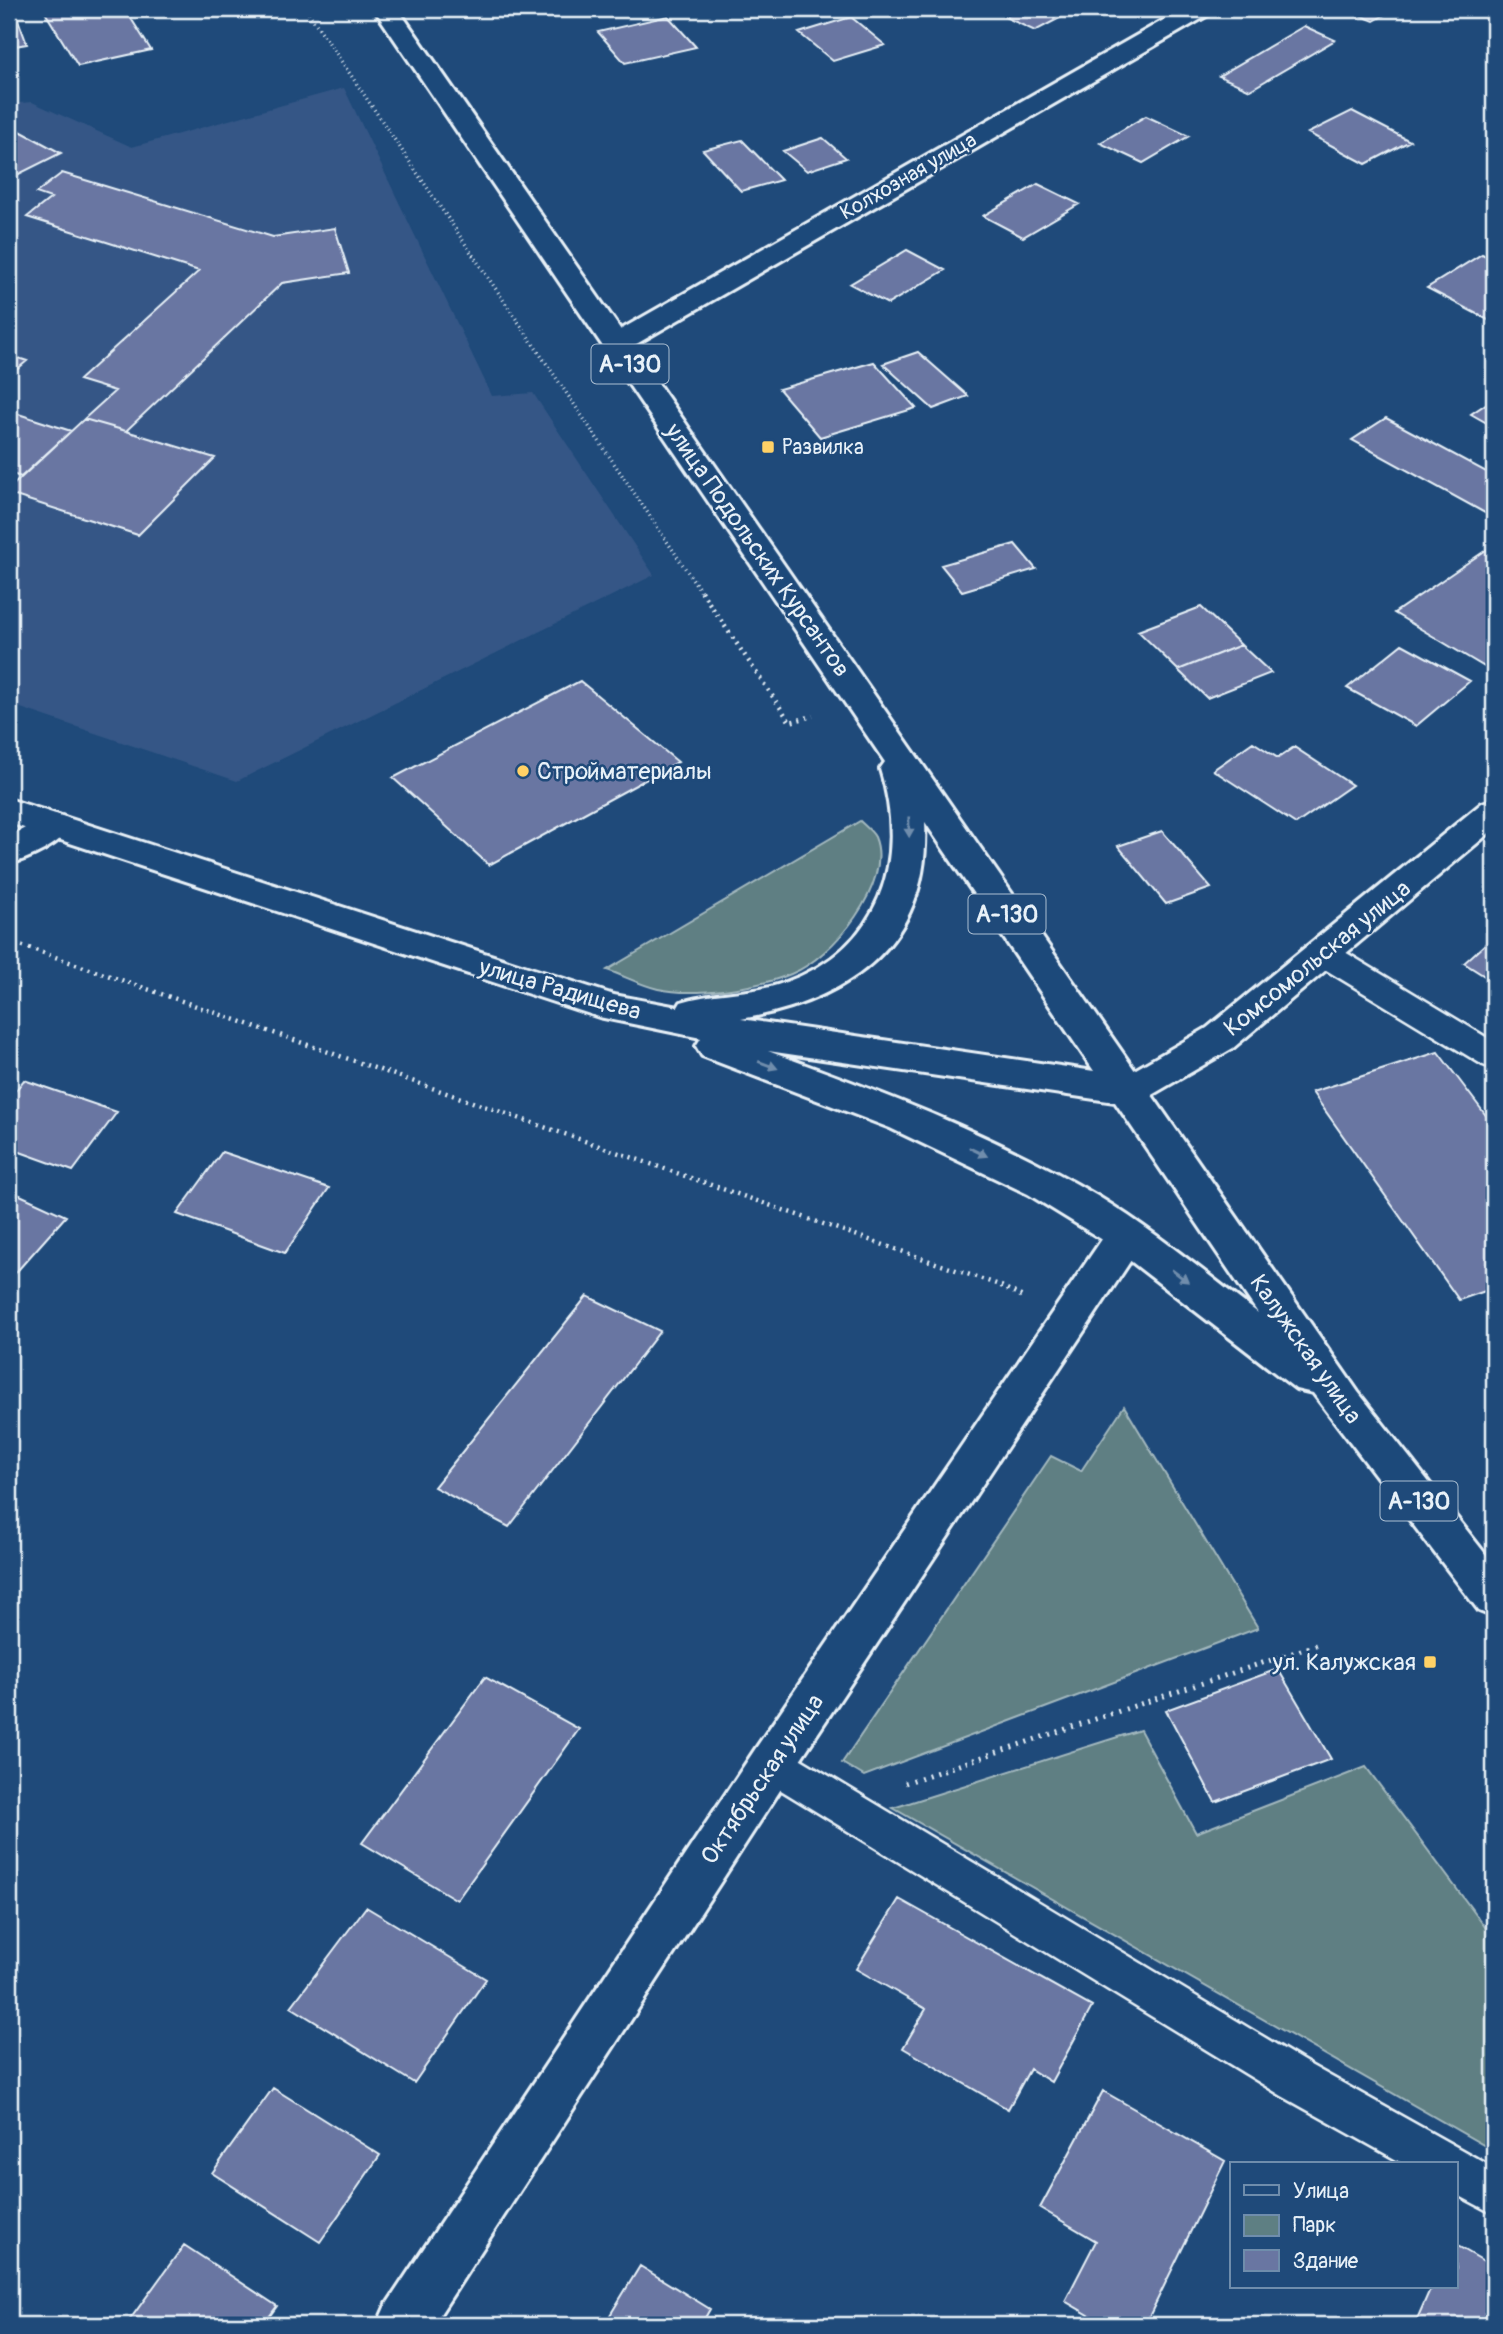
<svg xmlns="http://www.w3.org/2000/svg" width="1503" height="2334" font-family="Pangolin,sans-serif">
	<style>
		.built { fill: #355786 }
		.green { fill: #5e7f83; stroke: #a3b8be; stroke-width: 2 }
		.building { fill: #6976a2; stroke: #e8f1f8; stroke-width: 2 }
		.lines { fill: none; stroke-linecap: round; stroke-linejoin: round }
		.service-casing { stroke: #e8f1f8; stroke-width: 5 }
		.minor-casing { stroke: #e8f1f8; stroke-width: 6 }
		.tertiary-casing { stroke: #e8f1f8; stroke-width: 6 }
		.primary-casing { stroke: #e8f1f8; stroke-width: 6 }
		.path-far2 { stroke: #e8f1f8; stroke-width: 3.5; stroke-dasharray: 1 3.5; stroke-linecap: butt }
		.path-far1 { stroke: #e8f1f8; stroke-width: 4.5; stroke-dasharray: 2 5; stroke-linecap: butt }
		.path { stroke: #e8f1f8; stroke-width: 5; stroke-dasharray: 2 6; stroke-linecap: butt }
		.service { fill: #1f4a7a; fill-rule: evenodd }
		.minor { fill: #1f4a7a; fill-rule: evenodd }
		.tertiary { fill: #1f4a7a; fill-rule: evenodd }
		.primary { fill: #1f4a7a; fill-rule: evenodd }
		.oneway { fill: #6f8dac }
		.poi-dot { fill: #ffd166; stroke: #1f4a7a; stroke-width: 2.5 }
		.labels { text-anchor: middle; stroke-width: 5; stroke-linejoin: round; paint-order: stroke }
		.far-street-label { font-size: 21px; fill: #e8f1f8; stroke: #1f4a7a }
		.far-poi-label { font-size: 21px; fill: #e8f1f8; stroke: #1f4a7a; text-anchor: start }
		.shield { fill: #1f4a7a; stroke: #acbfd2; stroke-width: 2 }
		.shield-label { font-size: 23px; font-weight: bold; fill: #e8f1f8 }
		.street-label { font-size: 24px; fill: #e8f1f8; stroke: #1f4a7a }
		.poi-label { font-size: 24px; fill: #e8f1f8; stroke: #1f4a7a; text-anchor: start }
	</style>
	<rect width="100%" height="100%" fill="#1f4a7a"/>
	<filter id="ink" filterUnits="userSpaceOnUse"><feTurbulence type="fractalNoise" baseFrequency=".0143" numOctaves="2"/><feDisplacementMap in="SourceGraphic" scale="14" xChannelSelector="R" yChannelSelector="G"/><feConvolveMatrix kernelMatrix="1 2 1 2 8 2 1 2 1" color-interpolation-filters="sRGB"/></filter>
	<g filter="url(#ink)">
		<!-- built -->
		<path class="built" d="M344,88L492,396L533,393L654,575L237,781L9,704V104L32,102L132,147Z"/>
		<!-- green -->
		<path class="green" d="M860,821C865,826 872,831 875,837C894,883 832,958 791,974C757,988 694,997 658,989C641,985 624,976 607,970Z
			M1124,1406L1258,1628L864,1776L842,1763L1051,1456L1081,1471Z
			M1140,1730L1196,1833L1366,1767L1494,1939V2151L893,1808Z"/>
		<!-- building -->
		<path class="building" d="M9,9H14L27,44L9,47Z
			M43,9H125L151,50L78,66Z
			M1021,9H1068L1073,11L1035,31L1005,17Z
			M1344,9H1395L1374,21Z
			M668,16L696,47L625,63L598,32Z
			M851,17L885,45L833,61L799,33Z
			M1304,26L1335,40L1250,90L1219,76Z
			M1352,111L1410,141L1366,164L1308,133Z
			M1146,116L1189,136L1143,163L1100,143Z
			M9,125L61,153L9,179Z
			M823,138L846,158L807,171L783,151Z
			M742,140L781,180L741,191L703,150Z
			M62,173L273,237L335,228L349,273L282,283L126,431L84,419L115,391L79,380L199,271L27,217L51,198L36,193Z
			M1038,184L1079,204L1023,237L983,216Z
			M907,250L945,270L888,304L850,284Z
			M1482,254L1494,260V323L1427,288Z
			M918,352L968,396L933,409L883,364Z
			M9,355L27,361L9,376Z
			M874,362L916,408L820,437L779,389Z
			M1492,400L1494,401V427L1471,414Z
			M9,411L71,431L21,477L9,473Z
			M1386,418L1494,476V518L1352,440Z
			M84,419L126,431L215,458L138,535L9,494V489Z
			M1015,544L1036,569L962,591L941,565Z
			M1492,546L1494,665L1488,669L1394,613Z
			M1201,607L1241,645L1178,670L1138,631Z
			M1402,644L1470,681L1416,726L1347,688Z
			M1241,645L1271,673L1207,698L1178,670Z
			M580,681L678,762L489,865L393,778Z
			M1253,742L1278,758L1294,747L1352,785L1296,824L1213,770Z
			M1162,831L1211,888L1166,904L1118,846Z
			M1494,936V982L1464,963Z
			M1438,1052L1494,1126V1288L1459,1300L1312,1092Z
			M24,1080L117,1112L73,1171L9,1148V1099Z
			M222,1152L329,1188L285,1253L177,1214Z
			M9,1190L66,1216L11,1278L9,1276Z
			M587,1296L660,1331L509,1527L434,1487Z
			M1278,1669L1331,1759L1215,1802L1166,1710Z
			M485,1677L579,1729L457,1900L362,1843Z
			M899,1899L1092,2007L1051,2082L1030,2069L1008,2109L903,2048L926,2009L856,1969Z
			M366,1907L486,1979L414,2083L291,2007Z
			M273,2088L380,2155L320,2242L212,2173Z
			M1103,2091L1225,2161L1145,2325H1106L1065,2301L1096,2241L1040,2208Z
			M184,2245L277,2306L263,2325H126Z
			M1456,2245L1494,2267V2325H1428L1417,2319L1431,2287H1456Z
			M640,2266L710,2309L701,2325H604Z"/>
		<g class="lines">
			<defs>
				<path id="service" d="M1324,943L1335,946L1494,1042V1069L1483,1065L1313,962L1308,954L1313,946Z
					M772,1745L786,1750L1312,2066L1494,2168V2214L1456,2194V2164H1404L1282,2096L758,1776L752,1763L758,1750Z"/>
				<path id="minor" d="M1183,9H1213L1210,14L626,350L616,353L606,350L602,344L606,338Z
					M55,814L67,818L72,826C61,844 29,859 9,864V837L43,818Z
					M1125,1222L1139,1226L1145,1237L1139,1248L788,1778L433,2325H377L385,2307L756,1748L1111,1226Z"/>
				<path id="tertiary" d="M1494,799V829L1233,1048L1143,1100L1130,1104L1117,1100L1111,1090L1117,1080L1207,1028L1482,803Z"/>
				<path id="primary" d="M374,9H398L1358,1392L1494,1565V1617L1479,1611L1313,1393L1296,1389L1106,1242L1028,1194L890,1128L702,1056L696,1046L701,1038L599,1017L9,823V799L614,995L678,1007L681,1002C715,991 752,995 786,982C880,948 909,860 880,769L885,762ZM925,822L1094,1071L741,1019C851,1000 931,943 925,822ZM768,1051L1115,1102L1258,1313C1206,1274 1155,1231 1099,1197C995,1135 881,1092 768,1051Z"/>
			</defs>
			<!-- service casing -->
			<use href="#service" class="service-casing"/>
			<!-- minor casing -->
			<use href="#minor" class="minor-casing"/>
			<!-- tertiary casing -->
			<use href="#tertiary" class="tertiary-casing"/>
			<!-- primary casing -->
			<use href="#primary" class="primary-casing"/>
			<!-- path-far2 -->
			<path class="path-far2" d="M306,9L702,593"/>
			<!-- path-far1 -->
			<path class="path-far1" d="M701,591L790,722L813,716
				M9,941L999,1285L1025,1298"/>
			<!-- path -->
			<path class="path" d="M905,1783L1316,1645"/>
			<!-- service -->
			<use href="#service" class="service"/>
			<!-- minor -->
			<use href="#minor" class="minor"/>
			<!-- tertiary -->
			<use href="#tertiary" class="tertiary"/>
			<!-- primary -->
			<use href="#primary" class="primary"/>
		</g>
		<!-- one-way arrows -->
		<defs><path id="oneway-solid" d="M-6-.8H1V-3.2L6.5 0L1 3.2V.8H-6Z" transform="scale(1.75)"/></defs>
		<g class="oneway">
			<use href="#oneway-solid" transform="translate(909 827) rotate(89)"/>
			<use href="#oneway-solid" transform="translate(768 1065) rotate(20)"/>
			<use href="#oneway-solid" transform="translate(978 1152) rotate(25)"/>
			<use href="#oneway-solid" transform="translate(1180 1276) rotate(37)"/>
		</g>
	</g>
	<!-- markers -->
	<g class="poi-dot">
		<rect x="761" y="440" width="14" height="14" rx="3.5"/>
		<circle cx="523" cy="771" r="7"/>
		<rect x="1423" y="1655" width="14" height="14" rx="3.5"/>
	</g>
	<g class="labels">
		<!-- far-street labels -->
		<g class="far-street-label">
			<text transform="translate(908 176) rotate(-30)" y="7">Колхозная улица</text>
		</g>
		<!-- far-poi labels -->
		<g class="far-poi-label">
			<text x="782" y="454">Развилка</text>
		</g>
		<!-- shield labels -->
		<g class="shield">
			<rect x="591.5" y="344.5" width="77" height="39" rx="5"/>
			<rect x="968.5" y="894.5" width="77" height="39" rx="5"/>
			<rect x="1380.5" y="1481.5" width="77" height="39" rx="5"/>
		</g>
		<g class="shield-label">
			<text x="630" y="372">А-130</text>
			<text x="1007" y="922">А-130</text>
			<text x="1419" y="1509">А-130</text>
		</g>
		<!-- street labels -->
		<g class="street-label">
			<text transform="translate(758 550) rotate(55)" y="8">улица Подольских Курсантов</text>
			<text transform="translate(1317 958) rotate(-39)" y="8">Комсомольская улица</text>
			<text transform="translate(560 989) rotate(16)" y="8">улица Радищева</text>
			<text transform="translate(1306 1349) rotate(55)" y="8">Калужская улица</text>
			<text transform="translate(762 1779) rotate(-56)" y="8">Октябрьская улица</text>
		</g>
		<!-- poi labels -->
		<g class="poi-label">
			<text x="537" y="779">Стройматериалы</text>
			<text x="1416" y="1670" text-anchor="end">ул. Калужская</text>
		</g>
	</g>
	<!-- margin -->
	<rect width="1503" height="2334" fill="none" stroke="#1f4a7a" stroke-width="35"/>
	<rect x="18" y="18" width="1468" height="2299" fill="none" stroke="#e8f1f8" stroke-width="2.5" filter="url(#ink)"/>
	<!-- legend -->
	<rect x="1230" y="2162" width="228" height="126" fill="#1f4a7a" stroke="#6f8dac" stroke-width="2"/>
	<rect x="1244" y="2185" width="35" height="10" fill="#1f4a7a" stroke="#6f8dac" stroke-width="2"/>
	<text x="1293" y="2198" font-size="21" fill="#e8f1f8">Улица</text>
	<rect x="1244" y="2215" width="35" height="21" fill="#5e7f83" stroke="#6f8dac" stroke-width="2"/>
	<text x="1293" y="2232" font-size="21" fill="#e8f1f8">Парк</text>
	<rect x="1244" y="2250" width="35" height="21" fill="#6976a2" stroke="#6f8dac" stroke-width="2"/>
	<text x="1293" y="2268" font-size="21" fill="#e8f1f8">Здание</text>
</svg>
